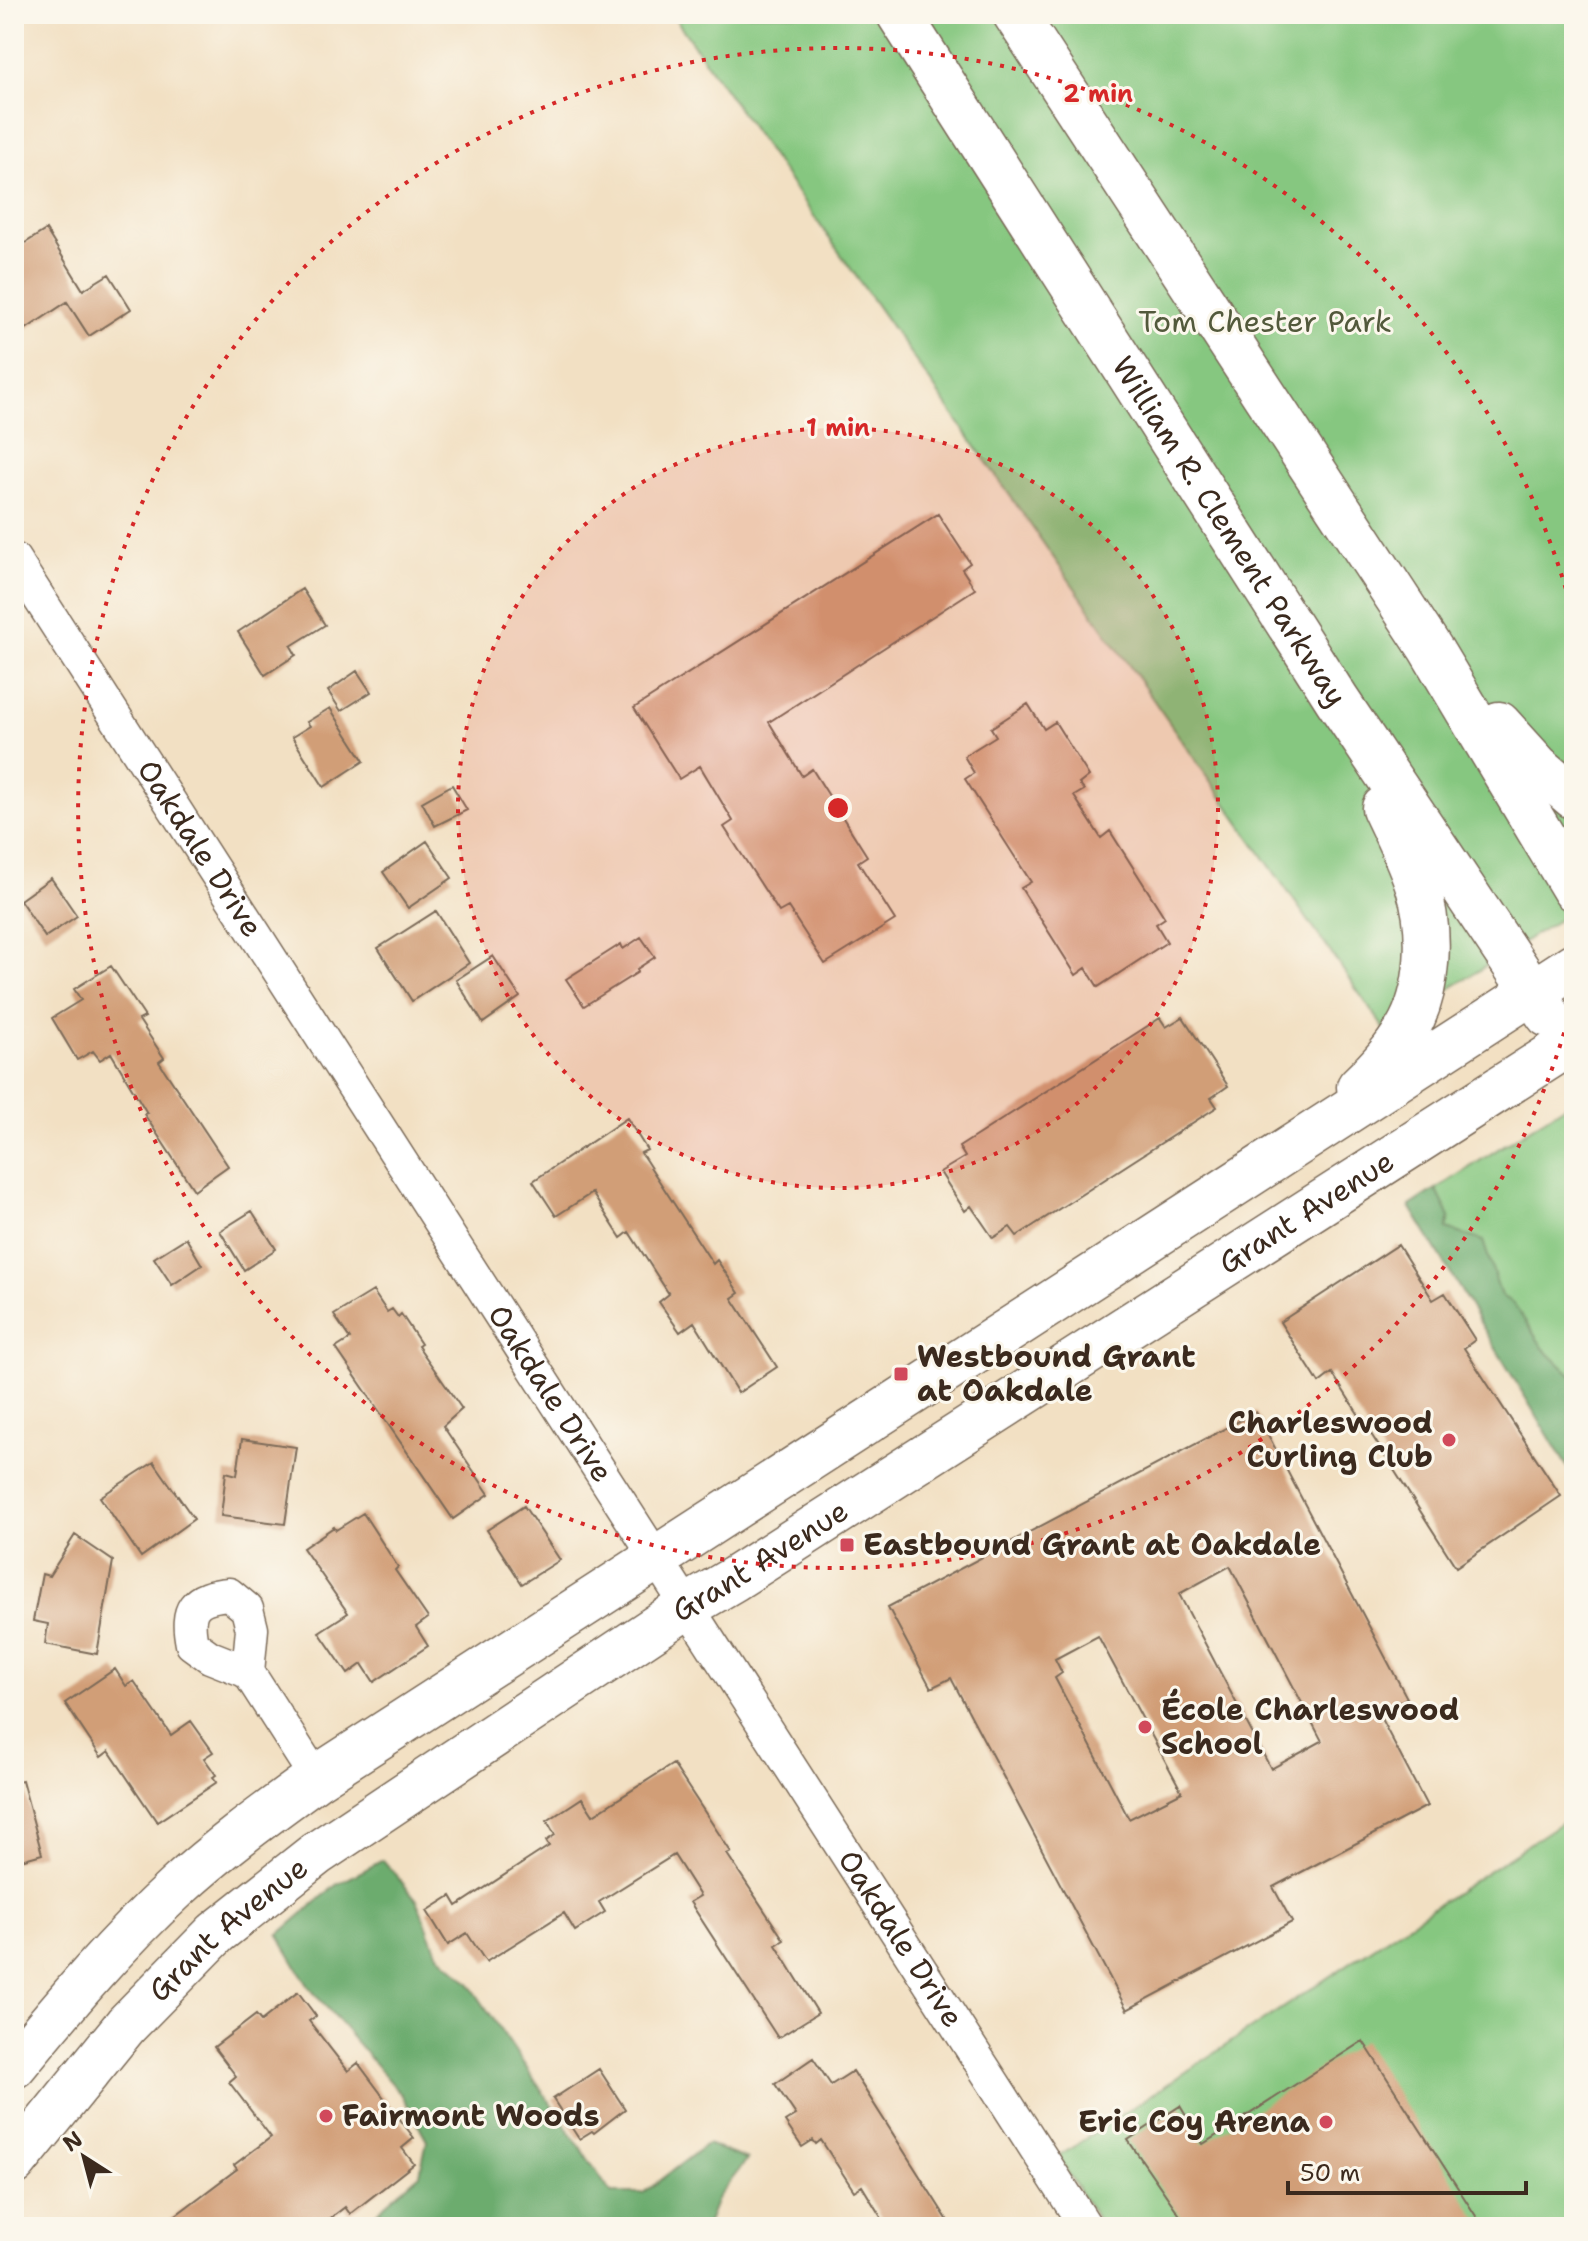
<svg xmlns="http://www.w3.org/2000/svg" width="1588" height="2241" font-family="'Shantell Sans',sans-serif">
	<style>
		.green { fill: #86c780; stroke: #60784f; stroke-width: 2 }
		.forest { fill: #6cac6e; stroke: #546b46; stroke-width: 2 }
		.building { fill: #d19e77; fill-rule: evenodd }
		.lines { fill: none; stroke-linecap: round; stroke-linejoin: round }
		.street-casing { stroke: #7b6a58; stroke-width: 35 }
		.secondary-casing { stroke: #7b6a58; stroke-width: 47 }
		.street { stroke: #fff; stroke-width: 32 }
		.secondary { stroke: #fff; stroke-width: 44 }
		.ring { fill: none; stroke: #d62828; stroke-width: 4; stroke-dasharray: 4 8 }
		.poi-dot { fill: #d1495b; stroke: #fbf7ec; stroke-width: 3 }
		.labels { text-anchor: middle; stroke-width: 6; stroke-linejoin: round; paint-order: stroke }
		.park-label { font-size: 30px; fill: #52593b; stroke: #fbf7ec }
		.street-label { font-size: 30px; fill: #3b2a1e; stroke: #fbf7ec }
		.poi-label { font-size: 30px; font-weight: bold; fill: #3b2a1e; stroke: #fbf7ec; text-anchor: start }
		.centre { fill: #d62828; stroke: #fbf7ec; stroke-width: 4 }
		.ring-label { font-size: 24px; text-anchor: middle; font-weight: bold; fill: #d62828; stroke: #fbf7ec; stroke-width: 6; stroke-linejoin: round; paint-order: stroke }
	</style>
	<rect width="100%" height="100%" fill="#fbf7ec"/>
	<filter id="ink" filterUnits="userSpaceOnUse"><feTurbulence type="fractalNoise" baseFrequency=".0125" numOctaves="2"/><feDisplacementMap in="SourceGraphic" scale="16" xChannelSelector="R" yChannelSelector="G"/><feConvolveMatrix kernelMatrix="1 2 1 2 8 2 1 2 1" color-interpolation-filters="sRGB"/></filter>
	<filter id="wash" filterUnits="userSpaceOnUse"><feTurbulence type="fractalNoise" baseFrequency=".006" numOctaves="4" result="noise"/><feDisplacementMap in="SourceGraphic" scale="32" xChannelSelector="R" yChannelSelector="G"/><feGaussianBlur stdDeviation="1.8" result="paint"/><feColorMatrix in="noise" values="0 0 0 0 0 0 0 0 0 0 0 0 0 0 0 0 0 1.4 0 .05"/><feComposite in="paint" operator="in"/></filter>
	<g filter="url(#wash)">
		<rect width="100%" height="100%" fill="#f2e0c3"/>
		<!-- green -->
		<path class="green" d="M672,14H1574V910L1385,1030Z
			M1574,1100V1478L1410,1206Z
			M1574,1814V2227H1102L1058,2157Z"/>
		<!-- forest -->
		<path class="forest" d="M1436,1189L1450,1217L1447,1229L1483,1241L1501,1296L1513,1303L1544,1349L1574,1378V1478L1410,1206Z
			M383,1860L417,1900L437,1952L469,1983L611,2193H643L707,2144L747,2160L718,2197L706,2227H365L384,2205L420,2174L427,2140L402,2095L309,1987L278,1935L336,1885Z"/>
		<g id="blocks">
			<!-- building -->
			<path class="building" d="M46,230L83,290L109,274L131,309L89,336L67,302L14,337V250Z
				M938,514L970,563L962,569L975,589L769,722L802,776L812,769L867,856L858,862L895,920L825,964L788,907L779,912L724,827L733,821L700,766L679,779L634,708Z
				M302,589L325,625L291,646L296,655L265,675L238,632Z
				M357,671L371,692L341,711L328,691Z
				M1028,704L1044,729L1055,722L1089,776L1079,784L1084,790L1074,796L1101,838L1110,831L1165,918L1156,924L1167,942L1098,987L1086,968L1076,975L1021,888L1031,882L965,779L974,773L964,756L996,736L991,728Z
				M330,708L364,761L324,787L292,737L310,726L307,722Z
				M452,785L467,810L435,826L422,802Z
				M427,841L452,878L408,908L383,872Z
				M51,878L77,916L45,937L20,900Z
				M436,911L469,963L412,1001L378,948Z
				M641,937L655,957L637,969L638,972L584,1006L566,979L621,944L623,949Z
				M493,956L520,997L483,1023L456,980Z
				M111,966L145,1017L139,1020L164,1058L159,1062L228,1166L194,1190L144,1114L147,1113L111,1053L100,1060L93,1051L77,1060L52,1018L81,1000L74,989Z
				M1183,1017L1228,1086L1211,1098L1217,1107L1017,1236L1010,1227L993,1238L971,1206L965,1211L940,1172L965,1157L959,1147L1160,1018L1166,1027Z
				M627,1118L647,1150L641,1153L713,1264L717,1260L739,1293L732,1298L777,1367L738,1393L694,1322L680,1332L659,1302L669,1294L629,1232L621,1238L592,1193L556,1216L533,1181Z
				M252,1211L276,1249L244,1270L220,1231Z
				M186,1238L202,1265L172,1285L154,1258Z
				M1398,1245L1433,1300L1445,1293L1475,1340L1464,1348L1561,1496L1456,1567L1332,1373L1319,1383L1280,1322Z
				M373,1291L387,1312L392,1309L398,1317L401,1314L421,1344L418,1346L462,1409L443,1426L489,1494L453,1519L336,1348L350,1339L334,1315Z
				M1256,1412L1407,1698L1378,1713L1427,1806L1273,1887L1292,1922L1127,2010L951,1678L931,1688L888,1607ZM1230,1566L1322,1741L1271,1769L1179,1594ZM1098,1636L1182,1792L1129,1819L1055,1678L1062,1673L1055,1659Z
				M242,1439L296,1447L285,1524L221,1516L226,1472L237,1475Z
				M154,1462L194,1519L141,1557L100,1497Z
				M524,1506L560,1560L522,1584L487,1530Z
				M363,1513L398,1567L395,1570L428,1618L416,1627L428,1646L374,1682L362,1664L348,1674L319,1632L348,1613L303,1548L334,1527L336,1530Z
				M75,1535L113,1561L97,1654L45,1644L48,1624L33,1621L42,1574L49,1576Z
				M115,1669L126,1686L134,1681L171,1735L191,1721L213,1752L204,1758L216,1775L213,1777L217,1782L157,1822L109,1751L101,1757L65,1703Z
				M673,1764L731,1852L727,1854L784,1940L776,1945L818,2013L778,2038L690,1902L700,1896L674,1855L599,1902L605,1912L575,1931L564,1913L486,1962L467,1933L448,1945L427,1911L451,1896L457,1906L549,1846L546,1841L555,1835L547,1821L582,1798L593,1815Z
				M22,1780L42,1854L14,1862V1782Z
				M298,1992L316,2016L309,2021L348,2071L358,2063L414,2138L402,2148L414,2164L350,2214L345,2207L319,2227H160L237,2169L234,2165L271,2137L229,2082L236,2076L214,2047L256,2015L261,2021Z
				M1363,2041L1483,2227H1188L1128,2140L1180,2106L1203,2144Z
				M813,2058L831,2085L853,2071L952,2227H887L862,2186L854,2191L821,2140L816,2144L813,2140L802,2147L785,2122L796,2115L775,2084Z
				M599,2069L625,2109L594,2133L592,2131L579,2139L553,2099Z"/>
		</g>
	</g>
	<g filter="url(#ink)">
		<use href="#blocks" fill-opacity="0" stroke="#7b6a58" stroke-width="2"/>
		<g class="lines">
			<defs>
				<g id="street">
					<path id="s1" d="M14,559L1086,2227"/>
					<path d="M248,1672L210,1657L192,1644C185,1609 193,1597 229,1594L247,1609L252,1629L248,1672L316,1778"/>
				</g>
				<g id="secondary">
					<path id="s2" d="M899,14L1337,700L1548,1015"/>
					<path d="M1015,14L1430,648L1574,889"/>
					<path d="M1499,724L1537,766L1574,797"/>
					<path d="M1359,1087C1377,1070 1394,1052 1406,1031C1430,992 1432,930 1418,887C1410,860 1396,834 1384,808"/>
					<path d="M14,2066C65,2004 116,1943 176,1888C219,1848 268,1813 316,1778L1574,965"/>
					<path id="s3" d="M14,2163L126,2025L216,1933L316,1854L688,1606L734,1579L1574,1041"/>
				</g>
			</defs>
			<!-- street casing -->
			<use href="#street" class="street-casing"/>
			<!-- secondary casing -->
			<use href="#secondary" class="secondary-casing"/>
			<!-- street -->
			<use href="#street" class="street"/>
			<!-- secondary -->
			<use href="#secondary" class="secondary"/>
		</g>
	</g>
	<!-- distance rings -->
	<circle cx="838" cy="808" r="380" fill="#d62828" fill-opacity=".12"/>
	<g class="ring">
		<circle cx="838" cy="808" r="380"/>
		<path d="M1574 998A760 760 0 1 1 1574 618"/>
	</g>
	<!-- markers -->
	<g class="poi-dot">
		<rect x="893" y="1366" width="16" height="16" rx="4"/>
		<circle cx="1449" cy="1440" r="8"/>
		<rect x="839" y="1537" width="16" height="16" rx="4"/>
		<circle cx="1145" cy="1727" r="8"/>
		<circle cx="326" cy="2116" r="8"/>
		<circle cx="1326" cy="2122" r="8"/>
	</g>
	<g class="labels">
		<!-- park labels -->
		<g class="park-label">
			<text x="1265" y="332">Tom Chester Park</text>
		</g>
		<!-- street labels -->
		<g class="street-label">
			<text dy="10" stroke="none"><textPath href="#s2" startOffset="614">William R. Clement Parkway</textPath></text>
			<text dy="10" stroke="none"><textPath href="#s1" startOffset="344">Oakdale Drive</textPath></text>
			<text dy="10" stroke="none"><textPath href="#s3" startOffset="1614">Grant Avenue</textPath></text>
			<text dy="10" stroke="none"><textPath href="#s1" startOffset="992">Oakdale Drive</textPath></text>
			<text dy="10" stroke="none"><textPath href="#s3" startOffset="966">Grant Avenue</textPath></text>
			<text dy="10" stroke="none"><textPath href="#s3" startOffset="318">Grant Avenue</textPath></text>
			<text dy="10" stroke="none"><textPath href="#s1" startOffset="1640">Oakdale Drive</textPath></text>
		</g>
		<!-- poi labels -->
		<g class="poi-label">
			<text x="917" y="1367">Westbound Grant<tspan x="917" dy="34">at Oakdale</tspan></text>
			<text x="1433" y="1433" text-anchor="end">Charleswood<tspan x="1433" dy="34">Curling Club</tspan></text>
			<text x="863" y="1555">Eastbound Grant at Oakdale</text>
			<text x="1161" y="1720">École Charleswood<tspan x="1161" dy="34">School</tspan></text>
			<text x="342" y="2126">Fairmont Woods</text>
			<text x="1310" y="2132" text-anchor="end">Eric Coy Arena</text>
		</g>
	</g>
	<circle cx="838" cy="808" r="12" class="centre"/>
	<g class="ring-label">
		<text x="1098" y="102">2 min</text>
		<text x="838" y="436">1 min</text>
	</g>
	<!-- margin -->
	<rect width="1588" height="2241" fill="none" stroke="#fbf7ec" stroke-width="48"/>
	<!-- north arrow -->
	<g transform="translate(84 2157) rotate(324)" stroke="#fbf7ec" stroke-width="6" paint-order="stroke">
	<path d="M0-6L14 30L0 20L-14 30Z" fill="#3b2a1e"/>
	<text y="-12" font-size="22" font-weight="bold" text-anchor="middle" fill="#3b2a1e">N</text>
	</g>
	<!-- scale -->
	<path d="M1288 2181v12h238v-12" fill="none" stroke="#3b2a1e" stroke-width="4"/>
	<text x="1300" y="2181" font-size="24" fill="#3b2a1e" stroke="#fbf7ec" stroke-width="6" paint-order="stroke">50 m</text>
</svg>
